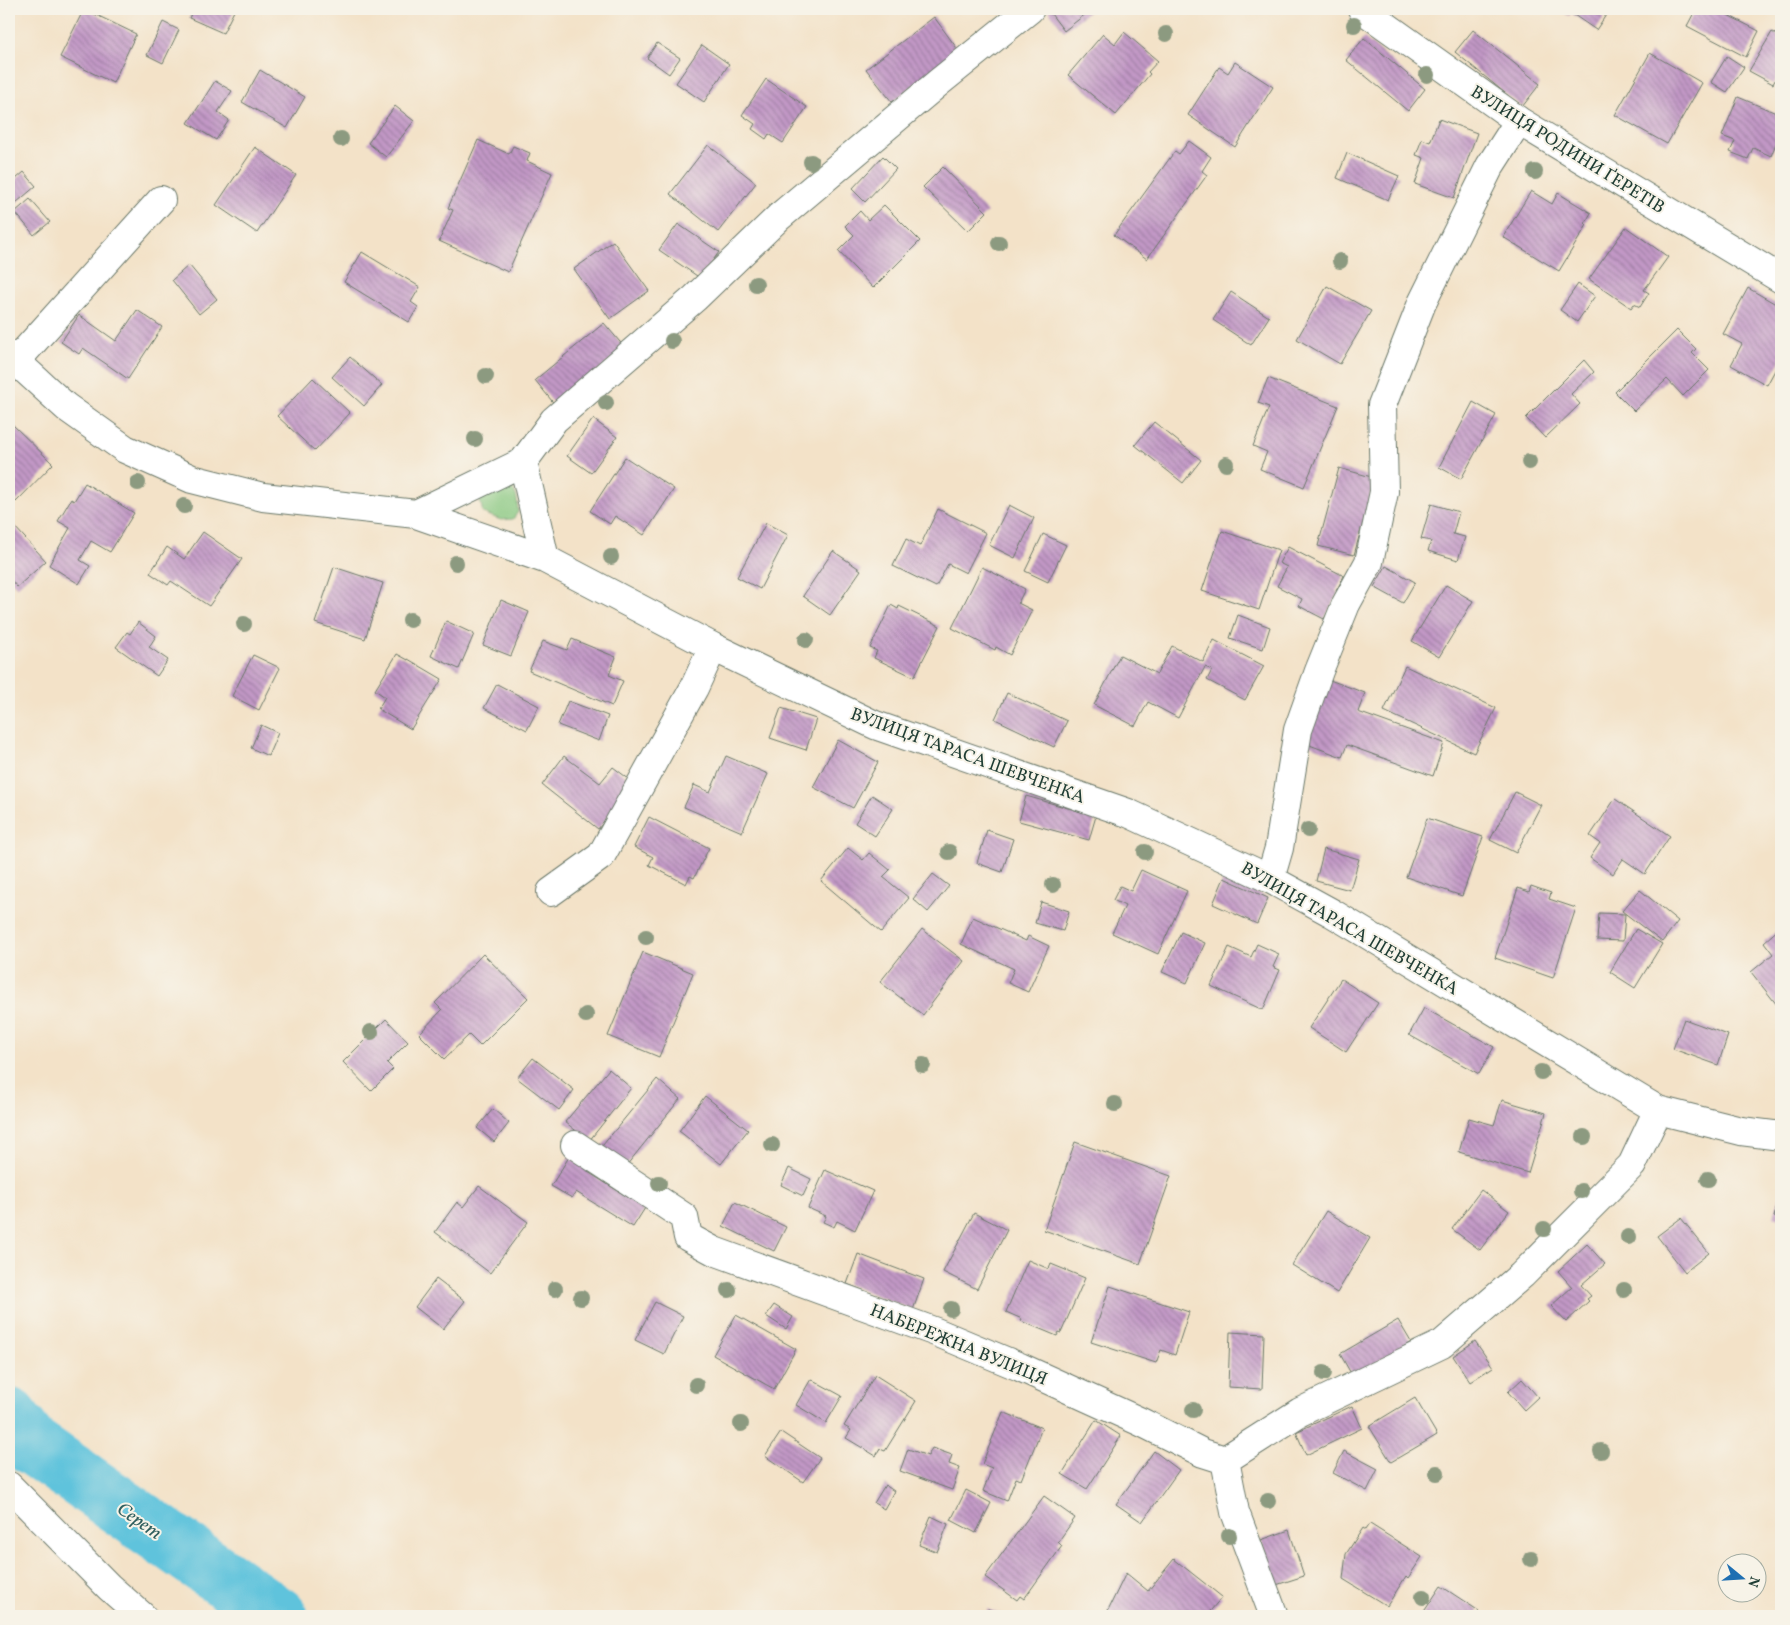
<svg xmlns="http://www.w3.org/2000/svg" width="1790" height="1625" font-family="Vollkorn,serif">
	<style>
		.grass { fill: #85c67e; stroke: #528259 }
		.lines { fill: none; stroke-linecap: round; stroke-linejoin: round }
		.river { stroke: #5ec3dc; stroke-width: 59 }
		.building { fill: url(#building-back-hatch) }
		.minor-casing { stroke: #697768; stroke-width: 30 }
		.minor { stroke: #fff; stroke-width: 28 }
		.tree { fill: #8c9a80 }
		.labels { text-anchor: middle; stroke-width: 4; stroke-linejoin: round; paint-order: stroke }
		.street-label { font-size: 18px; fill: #1f3d34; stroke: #f7f3e8 }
		.water-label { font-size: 19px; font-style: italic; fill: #2f5e5e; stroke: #f7f3e8 }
	</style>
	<defs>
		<pattern id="building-back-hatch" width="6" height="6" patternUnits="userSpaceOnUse" patternTransform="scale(1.25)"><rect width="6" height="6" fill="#c298c6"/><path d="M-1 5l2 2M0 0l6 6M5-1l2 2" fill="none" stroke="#9d7da2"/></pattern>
	</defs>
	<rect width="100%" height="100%" fill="#f7f3e8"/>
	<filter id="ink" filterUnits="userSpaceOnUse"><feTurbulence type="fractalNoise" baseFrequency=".02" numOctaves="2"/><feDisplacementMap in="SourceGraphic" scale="10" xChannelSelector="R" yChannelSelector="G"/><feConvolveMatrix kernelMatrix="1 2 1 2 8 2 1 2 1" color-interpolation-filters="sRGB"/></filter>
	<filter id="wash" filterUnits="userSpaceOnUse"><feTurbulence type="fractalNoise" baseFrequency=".0096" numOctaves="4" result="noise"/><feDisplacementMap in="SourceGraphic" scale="20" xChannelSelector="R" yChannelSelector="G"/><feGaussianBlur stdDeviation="1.12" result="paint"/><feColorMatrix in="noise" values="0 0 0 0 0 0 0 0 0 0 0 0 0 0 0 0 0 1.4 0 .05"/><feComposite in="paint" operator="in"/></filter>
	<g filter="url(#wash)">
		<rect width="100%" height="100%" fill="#f3e2c8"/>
		<!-- grass -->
		<path class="grass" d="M505,485C518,489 517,500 518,512L513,519L501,520L483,513L480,500L482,489Z"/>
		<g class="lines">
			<!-- river -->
			<path class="river" d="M9,1417L30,1444L278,1616"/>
		</g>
		<g id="blocks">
			<!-- building -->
			<path class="building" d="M84,9L136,34L113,83L60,57Z
				M190,9H235L223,33L189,18L193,10Z
				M1050,9H1092L1064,31L1048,10Z
				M1562,9H1610L1596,30L1571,13L1569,16L1561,11Z
				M1696,9H1716L1759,31L1746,57L1687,26Z
				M934,17L959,51L892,102L866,69Z
				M163,22L179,30L163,63L147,55Z
				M1473,30L1540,84L1522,107L1455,52Z
				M1124,32L1158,61L1148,72L1150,74L1116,115L1068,75L1103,34L1115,44Z
				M1772,32L1781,37V69L1773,84L1749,71Z
				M1364,38L1425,89L1408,111L1346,60Z
				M657,43L680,58L669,74L647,58Z
				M702,45L729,64L704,102L676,83Z
				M1650,53L1702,83L1667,144L1615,115Z
				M1727,56L1744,67L1727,92L1711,82Z
				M1235,62L1273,87L1235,147L1188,115L1219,67L1228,73Z
				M260,70L305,97L287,128L242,102Z
				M766,79L807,107L783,143L769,134L766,139L752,129L755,124L742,115Z
				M215,81L232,91L218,112L229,120L216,140L188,123Z
				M1738,97L1781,115V131L1771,156L1753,148L1748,159L1730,152L1735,141L1722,136Z
				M395,106L414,121L386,157L368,143Z
				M1439,119L1477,133L1454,198L1415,184L1424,158L1416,155L1422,139L1430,142Z
				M478,140L509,154L513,146L530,153L527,161L552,173L508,272L439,241L453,210L448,208Z
				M1189,141L1211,157L1202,171L1207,175L1147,259L1114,235L1175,151L1179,154Z
				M708,145L756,183L718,232L670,194Z
				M255,147L296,175L257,233L216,205Z
				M1347,153L1399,176L1388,200L1337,178Z
				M883,156L896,169L865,202L852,189Z
				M943,167L987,212L968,231L923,187Z
				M24,172L36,186L10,208L9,206V185Z
				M1531,191L1552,204L1558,193L1591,213L1585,223L1587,225L1559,271L1503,237Z
				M30,199L50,222L34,235L15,212Z
				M884,205L920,241L873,288L838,251L854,235L845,226L860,211L868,220Z
				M678,224L719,252L700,278L659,250Z
				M1626,227L1668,257L1644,290L1649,293L1640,307L1634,304L1631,308L1589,279Z
				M613,241L649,291L610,319L574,269Z
				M362,252L420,287L411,302L418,307L409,322L344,282Z
				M189,265L217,299L199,314L172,280Z
				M1578,284L1595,296L1577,322L1560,310Z
				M1327,286L1371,311L1340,364L1297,339Z
				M1748,288L1781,307V359L1767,385L1731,365L1742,344L1723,334Z
				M1231,292L1269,317L1251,345L1213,320Z
				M137,310L162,327L128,379L83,348L79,354L61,342L79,315L116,341Z
				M604,323L625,348L556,406L535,380Z
				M1677,330L1696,349L1692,353L1709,370L1683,396L1667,379L1634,411L1615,392Z
				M350,357L382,385L364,406L332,377Z
				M1584,360L1594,372L1571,394L1580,404L1545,438L1526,418Z
				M313,378L350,413L315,451L277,416Z
				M1268,378L1338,406L1304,487L1260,469L1267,452L1253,446L1269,407L1258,403Z
				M1473,402L1496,415L1461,479L1439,467Z
				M593,419L617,437L591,473L567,456Z
				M1154,422L1201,460L1183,483L1135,445Z
				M11,423L53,464L16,502L9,494V426Z
				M625,457L674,489L644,535L615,516L610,524L590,511Z
				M1339,468L1375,478L1354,555L1318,546Z
				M85,483L134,513L110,552L91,541L80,560L90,566L79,584L49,565L70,528L58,521L71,499L74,501Z
				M1431,504L1459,512L1453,534L1465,537L1458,560L1428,551L1431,541L1421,539Z
				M1009,505L1034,518L1015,558L989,545Z
				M938,509L986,533L966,573L948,564L936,587L893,566L906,539L920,546Z
				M766,523L788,535L760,589L737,577Z
				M14,526L46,561L17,587L9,578V531Z
				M1222,531L1279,550L1259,610L1202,591Z
				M203,532L242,559L209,606L171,581L168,585L150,573L167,547L184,559Z
				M1043,534L1066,545L1048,582L1025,571Z
				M1288,547L1344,576L1336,591L1338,593L1324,619L1299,606L1302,599L1277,586L1287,567L1279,563Z
				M833,551L861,570L830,615L803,596Z
				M1386,566L1415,582L1403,603L1374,587Z
				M334,567L383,583L365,639L315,623Z
				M982,567L1025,589L1018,603L1032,610L1010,655L996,647L995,650L952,628Z
				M1446,585L1473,601L1439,657L1412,641Z
				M501,600L529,612L511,656L483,645Z
				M891,605L898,609L899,606L940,626L914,677L874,658L877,651L870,648Z
				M1238,615L1270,627L1263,649L1230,638Z
				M446,621L474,634L459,669L431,656Z
				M138,622L156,636L149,647L168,660L157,676L116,647L127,632L130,634Z
				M572,639L616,657L609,675L623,681L612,706L529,671L543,641L567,650Z
				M1214,640L1264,666L1245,700L1207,680L1212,670L1205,667L1178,718L1148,702L1135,726L1094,705L1120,655L1157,674L1172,646L1203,662Z
				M397,654L408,660V659L442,679L411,729L378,709L385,697L375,690Z
				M253,655L280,668L259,710L232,696Z
				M1405,666L1496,708L1474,753L1384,711Z
				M1327,679L1365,693L1358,712L1444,743L1433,776L1347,745L1342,757L1304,743Z
				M497,684L539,706L527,730L484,708Z
				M1007,693L1067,721L1054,747L995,719Z
				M568,701L608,716L599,741L558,725Z
				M781,708L816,719L806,750L770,738Z
				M261,725L278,733L268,756L251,748Z
				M838,740L878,762L853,808L813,787Z
				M564,756L600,783L613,767L634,783L598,829L542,785Z
				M726,756L768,774L742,832L684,807L694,785L710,792Z
				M1515,792L1541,805L1516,853L1490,840Z
				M872,795L893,809L875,836L855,823Z
				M1026,796L1096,816L1089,840L1019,821Z
				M1615,799L1670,836L1645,874L1623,859L1613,874L1590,858L1600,843L1590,836Z
				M649,817L709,848L694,878L690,876L686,884L649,865L653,857L634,847Z
				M1427,818L1483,837L1462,896L1406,877Z
				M987,830L1013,839L1002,872L977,863Z
				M848,848L863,860L869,853L890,870L883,877L909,898L881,932L821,881Z
				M1324,849L1359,859L1350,890L1316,881Z
				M1141,870L1187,891L1158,954L1112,933L1125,906L1113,900L1120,886L1131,891Z
				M933,874L949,886L928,912L913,899Z
				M1224,878L1268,898L1257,924L1213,904Z
				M1531,886L1551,893L1549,899L1576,908L1553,978L1495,958L1518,888L1529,892Z
				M1640,890L1678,921L1662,942L1622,911Z
				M1041,902L1069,911L1063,931L1035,923Z
				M1599,913L1625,914L1623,941L1597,940Z
				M973,917L1026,941L1028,936L1049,946L1028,992L1008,983L1014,969L961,944Z
				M1781,927V1010L1751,972L1773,954L1764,942Z
				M922,929L964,961L923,1015L880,982Z
				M1636,929L1662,944L1635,988L1610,972Z
				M1181,932L1205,943L1187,983L1162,972Z
				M1257,944L1279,954L1273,967L1280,970L1263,1010L1211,986L1229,947L1251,957Z
				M643,952L693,973L659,1057L608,1036Z
				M483,954L528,998L480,1046L469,1035L444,1059L419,1034L442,1010L435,1003Z
				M1341,979L1378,1003L1346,1052L1309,1028Z
				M1424,1008L1494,1047L1479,1074L1409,1035Z
				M386,1019L408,1042L387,1063L393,1069L371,1091L343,1062Z
				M1684,1019L1728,1035L1718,1065L1673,1049Z
				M533,1058L574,1090L559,1110L517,1078Z
				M609,1069L631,1088L589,1141L565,1122Z
				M657,1079L680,1099L622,1171L598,1151Z
				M705,1096L748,1130L721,1164L679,1131Z
				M1502,1100L1546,1113L1528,1173L1459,1152L1469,1118L1494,1125Z
				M493,1109L509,1123L494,1142L477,1128Z
				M1075,1142L1171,1176L1140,1264L1044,1230Z
				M569,1157L589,1170L588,1172L645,1208L633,1227L576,1192L572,1198L551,1186Z
				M789,1168L811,1179L803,1196L781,1185Z
				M825,1170L873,1191L855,1230L837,1221L834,1227L823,1222L826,1216L808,1208Z
				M479,1186L528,1222L490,1273L435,1232L457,1202L463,1207Z
				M1481,1190L1509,1211L1480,1250L1452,1229Z
				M1781,1192V1219L1774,1217Z
				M735,1202L786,1227L774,1251L723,1226Z
				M1326,1211L1370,1238L1337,1293L1292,1265Z
				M974,1213L1007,1230L977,1289L943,1272Z
				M1681,1218L1709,1253L1685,1272L1657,1236Z
				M1587,1244L1605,1264L1581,1285L1591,1296L1587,1299L1589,1301L1566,1322L1551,1306L1572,1287L1558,1271Z
				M858,1254L924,1279L913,1310L847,1284Z
				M1028,1260L1049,1269L1051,1264L1085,1278L1061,1333L1059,1332L1057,1336L1021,1321L1022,1319L1006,1312Z
				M436,1279L465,1301L443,1329L415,1307Z
				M1110,1286L1189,1312L1175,1355L1161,1350L1156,1363L1091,1342Z
				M655,1302L683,1316L664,1354L635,1340Z
				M774,1305L793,1317L786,1329L766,1316Z
				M736,1315L796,1349L774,1389L713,1355Z
				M1398,1320L1411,1342L1353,1377L1340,1354Z
				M1230,1332L1264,1334L1262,1389L1228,1387Z
				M1475,1341L1493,1367L1470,1382L1453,1356Z
				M875,1375L916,1401L885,1451L880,1449L876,1456L846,1438L851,1430L844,1426Z
				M811,1379L842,1396L826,1423L796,1405Z
				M1522,1379L1538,1397L1524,1410L1508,1392Z
				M1415,1398L1437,1435L1391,1462L1369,1426Z
				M1352,1406L1362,1428L1306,1455L1296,1432Z
				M1003,1412L1042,1428L1021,1480L1016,1478L1007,1501L983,1491L992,1468L982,1464Z
				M1096,1420L1121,1436L1087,1489L1062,1474Z
				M781,1432L820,1458L803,1482L765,1456Z
				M932,1448L952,1455L949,1464L960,1468L952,1490L900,1471L908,1449L928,1456Z
				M1154,1451L1179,1470L1142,1522L1116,1504Z
				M1344,1451L1378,1469L1367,1491L1333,1473Z
				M885,1485L894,1491L884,1509L874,1503Z
				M966,1490L991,1503L976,1533L951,1520Z
				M1044,1496L1075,1518L1058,1542L1062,1546L1024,1599L1020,1596L1017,1600L985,1577Z
				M931,1516L948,1524L937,1552L919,1545Z
				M1370,1524L1422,1557L1408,1578L1406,1576L1387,1606L1343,1579L1346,1554L1363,1528L1366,1530Z
				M1289,1530L1304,1576L1276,1585L1261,1540Z
				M1174,1559L1222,1597L1206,1616H1114L1108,1610L1126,1573L1148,1591Z
				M1441,1586L1479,1611L1476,1616H1421Z
				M988,1609L1007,1616H985Z"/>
		</g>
	</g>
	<g filter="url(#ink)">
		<use href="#blocks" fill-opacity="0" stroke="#697768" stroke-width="1"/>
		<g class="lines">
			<defs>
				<path id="minor" d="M1362,9L1519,121L1781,279
					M9,355L66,407L125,449L192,479L263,497L416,514L545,559L713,647L875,725L1128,813L1270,879L1332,913L1658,1110L1741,1131L1781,1136
					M16,361L161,200
					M523,462L545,559
					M416,514L523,462L554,420L695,298L779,217L938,83L1030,9
					M1270,879L1279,848L1298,730L1319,671L1346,604L1369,562L1384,492L1382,405L1422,303L1490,166L1519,121
					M551,892L601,856L694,688L713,647
					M575,1145L684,1217L688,1237L714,1251L936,1332L1020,1367L1141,1422L1203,1453L1225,1460
					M1225,1460L1300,1412L1442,1344L1522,1275L1632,1165L1658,1110
					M1225,1460L1235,1512L1274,1616
					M9,1486L109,1587L142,1616"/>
			</defs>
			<!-- minor casing -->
			<use href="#minor" class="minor-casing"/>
			<!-- minor -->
			<use href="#minor" class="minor"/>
		</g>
		<!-- trees -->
		<g class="tree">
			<circle cx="1354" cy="25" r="8"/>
			<circle cx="1166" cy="34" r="8"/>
			<circle cx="1427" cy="75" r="8"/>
			<circle cx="341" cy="139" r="8"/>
			<circle cx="811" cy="162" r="8"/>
			<circle cx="1535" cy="172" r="8"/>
			<circle cx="999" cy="243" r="8"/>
			<circle cx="1340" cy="261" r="8"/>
			<circle cx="756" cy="284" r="8"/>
			<circle cx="672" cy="341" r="8"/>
			<circle cx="486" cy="376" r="8"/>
			<circle cx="606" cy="403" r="8"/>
			<circle cx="475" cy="439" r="8"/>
			<circle cx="1529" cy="462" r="8"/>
			<circle cx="1226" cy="464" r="8"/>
			<circle cx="138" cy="483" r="8"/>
			<circle cx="184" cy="506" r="8"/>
			<circle cx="611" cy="557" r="8"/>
			<circle cx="456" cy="563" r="8"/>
			<circle cx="410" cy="620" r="8"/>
			<circle cx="244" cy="624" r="8"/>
			<circle cx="806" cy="640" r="8"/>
			<circle cx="1308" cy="830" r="8"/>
			<circle cx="949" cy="852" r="8"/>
			<circle cx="1145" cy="852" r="8"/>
			<circle cx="1053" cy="885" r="8"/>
			<circle cx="646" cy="937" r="8"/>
			<circle cx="586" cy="1015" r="8"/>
			<circle cx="371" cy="1032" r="8"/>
			<circle cx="923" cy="1065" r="8"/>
			<circle cx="1541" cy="1072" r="8"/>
			<circle cx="1115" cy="1104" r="8"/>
			<circle cx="1584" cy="1137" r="8"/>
			<circle cx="772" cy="1145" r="8"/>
			<circle cx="1708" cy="1179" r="8"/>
			<circle cx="659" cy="1183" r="8"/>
			<circle cx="1581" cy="1191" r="8"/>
			<circle cx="1544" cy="1229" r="8"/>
			<circle cx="1628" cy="1237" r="8"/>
			<circle cx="555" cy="1289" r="8"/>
			<circle cx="729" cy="1290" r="8"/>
			<circle cx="1624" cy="1290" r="8"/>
			<circle cx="581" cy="1298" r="8"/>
			<circle cx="951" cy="1309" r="8"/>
			<circle cx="1324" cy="1373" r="8"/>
			<circle cx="696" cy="1385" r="8"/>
			<circle cx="1193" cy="1410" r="8"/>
			<circle cx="741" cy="1424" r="8"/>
			<circle cx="1601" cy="1451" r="8"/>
			<circle cx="1437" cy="1473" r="8"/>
			<circle cx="1268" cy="1501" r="8"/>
			<circle cx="1229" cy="1536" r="8"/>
			<circle cx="1531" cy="1559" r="8"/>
			<circle cx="1423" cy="1597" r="8"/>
		</g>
	</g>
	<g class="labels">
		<!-- street labels -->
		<g class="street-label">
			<text transform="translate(1568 149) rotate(32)" y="6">ВУЛИЦЯ РОДИНИ ҐЕРЕТІВ</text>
			<text transform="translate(968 755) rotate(20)" y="6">ВУЛИЦЯ ТАРАСА ШЕВЧЕНКА</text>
			<text transform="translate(1350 928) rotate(30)" y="6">ВУЛИЦЯ ТАРАСА ШЕВЧЕНКА</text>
			<text transform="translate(959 1344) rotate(22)" y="6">НАБЕРЕЖНА ВУЛИЦЯ</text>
		</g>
		<!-- water labels -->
		<g class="water-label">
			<text transform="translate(140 1520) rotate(35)" y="7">Серет</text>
		</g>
	</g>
	<!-- margin -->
	<rect width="1790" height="1625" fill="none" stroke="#f7f3e8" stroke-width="30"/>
	<!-- north arrow -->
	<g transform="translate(1742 1578) rotate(108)"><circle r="24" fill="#f7f3e8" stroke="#a1aaa0"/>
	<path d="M0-4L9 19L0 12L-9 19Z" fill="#1f6fb2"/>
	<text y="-8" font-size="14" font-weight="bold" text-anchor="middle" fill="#1f3d34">N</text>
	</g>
</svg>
